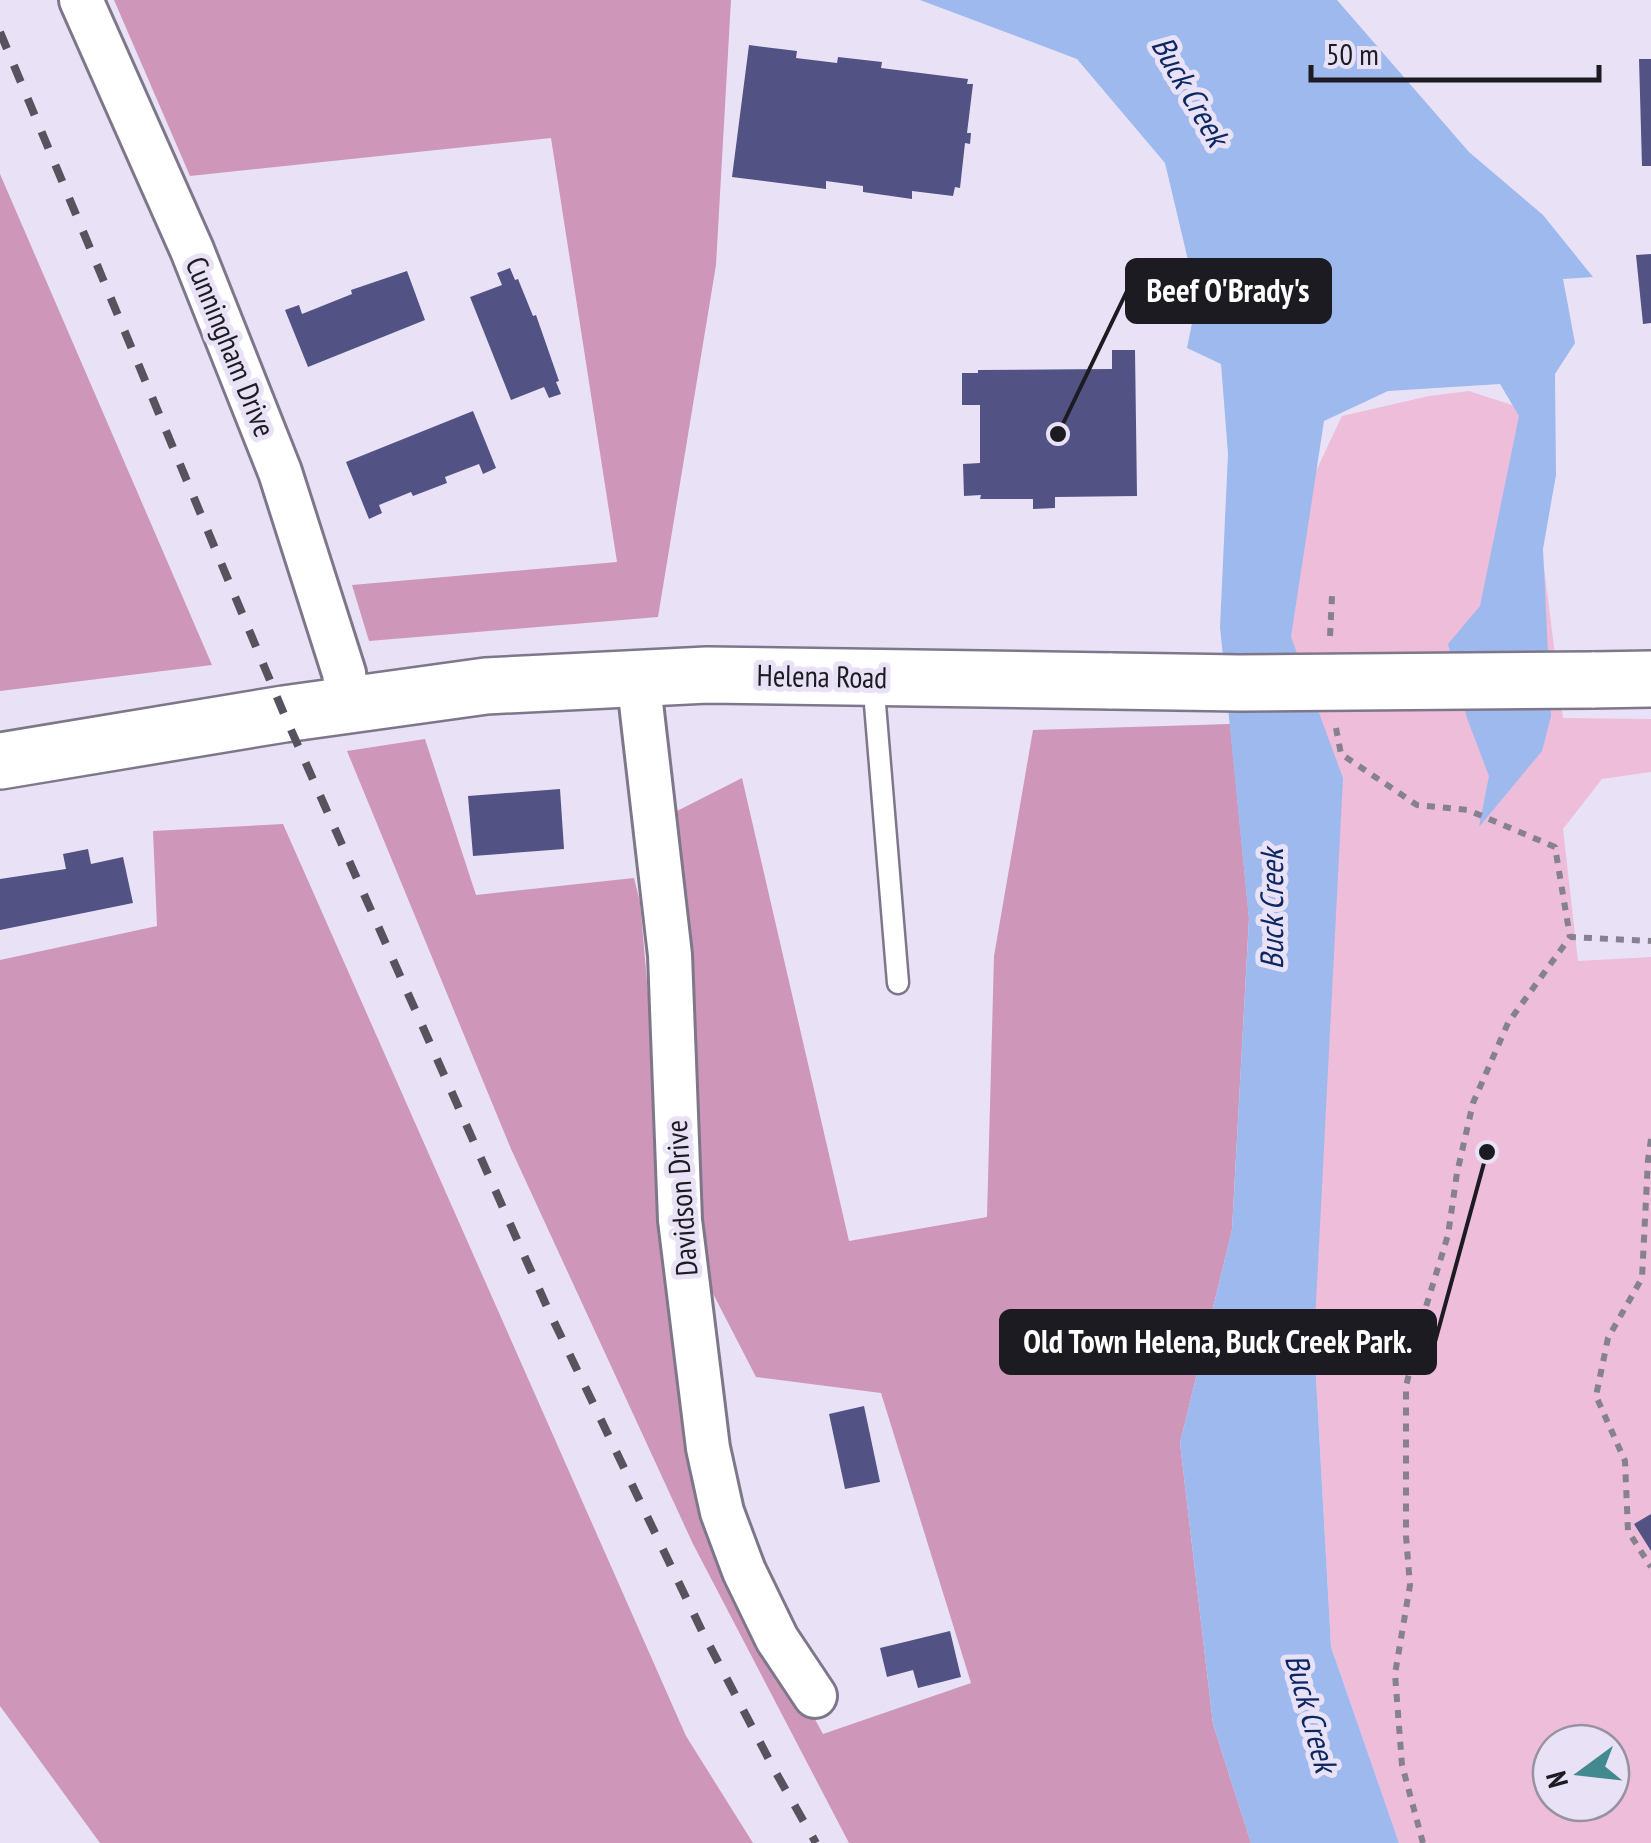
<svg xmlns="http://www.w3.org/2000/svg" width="1651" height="1843" font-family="'PT Sans Narrow',sans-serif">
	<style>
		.green { fill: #edbdda; fill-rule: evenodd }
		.forest { fill: #ce96b9 }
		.water { fill: #9db9ed }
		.building { fill: #525284 }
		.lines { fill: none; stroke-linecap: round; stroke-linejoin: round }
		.lane-casing { stroke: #7e778a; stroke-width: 25 }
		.street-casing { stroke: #7e778a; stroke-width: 48 }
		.secondary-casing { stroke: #7e778a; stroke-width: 60 }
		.path { stroke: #85818f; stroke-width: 6; stroke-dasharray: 8 8; stroke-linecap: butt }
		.lane { stroke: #fff; stroke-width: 20 }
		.street { stroke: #fff; stroke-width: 42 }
		.secondary { stroke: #fff; stroke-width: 55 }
		.rail { stroke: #57535e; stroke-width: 8; stroke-dasharray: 18 18; stroke-linecap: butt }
		.secondary-bridge-casing { stroke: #7e778a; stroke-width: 60; stroke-linecap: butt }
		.secondary-bridge { stroke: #fff; stroke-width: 55 }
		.labels { text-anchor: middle; stroke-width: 10; stroke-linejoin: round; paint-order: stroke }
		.street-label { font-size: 30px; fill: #1d1b22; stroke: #e9e2f7 }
		.water-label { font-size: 32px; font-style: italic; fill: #0c2863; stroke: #e9e2f7 }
		.leader { fill: none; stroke: #1d1b22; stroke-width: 4 }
		.callout-dot { fill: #1d1b22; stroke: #e9e2f7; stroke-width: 4 }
		.callout { fill: #1d1b22; stroke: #1d1b22; stroke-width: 4 }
		.callout-label { font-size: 32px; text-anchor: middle; font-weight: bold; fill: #fff }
	</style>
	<rect width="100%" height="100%" fill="#e9e2f7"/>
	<!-- green -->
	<path class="green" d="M1469,391L1524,409L1563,718L1651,719V772L1602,779L1563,829L1578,961L1651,957V1843H1399L1331,1647L1314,1342L1291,637L1315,473L1342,416L1429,396ZM1551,1743H1611V1803H1551Z"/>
	<!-- forest -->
	<path class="forest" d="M114,0H731L716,265L658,617L369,641L352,585L617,562L551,138L190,176Z
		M0,174L212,665L0,691Z
		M1230,724L1249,918L1232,1230L1180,1443L1213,1724L1251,1843H849L693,1544L511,1149L347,751L425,739L476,895L634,878L640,902L673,1280L716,1537L823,1734L971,1683L881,1393L756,1377L706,1280L674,914L675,812L742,778L849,1241L987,1217L994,956L1033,730Z
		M283,824L686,1736L753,1843H100L0,1706V960L157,926L153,831Z"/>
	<!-- water -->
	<path class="water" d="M920,0H1337L1469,152L1543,215L1593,277L1563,279L1575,343L1555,374L1556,475L1543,549L1551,716L1542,751L1479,827L1489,776L1467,718L1448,644L1480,606L1519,416L1500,384L1388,391L1324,421L1291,637L1343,778L1314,1342L1331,1647L1399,1843H1251L1213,1724L1180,1443L1232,1230L1249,919L1220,627L1228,454L1221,364L1187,348L1197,298L1165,163L1077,59Z"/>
	<!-- building -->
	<path class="building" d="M749,45L797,51L796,58L837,63L838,57L882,62L881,68L968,79L967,84H973L967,133H971L970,144L965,143L960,188L955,187L953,196L912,191V199L863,192V186L826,181V189L732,177Z
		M1639,59H1651V166H1642Z
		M1651,254V323L1643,324L1636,255Z
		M510,268L515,280L518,279L533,316L536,315L559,381L556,382L561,394L549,398L544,387L511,400L470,297L502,285L497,273Z
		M407,271L425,320L308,367L285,310L299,305L302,314L352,294L351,290Z
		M1112,350H1135L1137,496L1055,497V508L1033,509V499H980L981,495L964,496L963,464L980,463V405H962V373H978V370L1112,369Z
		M473,411L496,468L483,474L479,464L445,477L447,483L413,496L411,492L379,505L382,513L369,519L346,462Z
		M560,789L564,849L473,856L468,796Z
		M88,849L91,864L123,857L133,903L0,930V879L66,869L63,854Z
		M864,1406L880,1482L845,1489L829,1414Z
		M1651,1514V1551L1634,1524Z
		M950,1631L961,1677L918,1688L913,1670L887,1677L880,1648Z"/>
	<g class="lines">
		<defs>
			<path id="lane" d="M873,680L898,983"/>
			<path id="street" d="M81,0L192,250L280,472L344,673L348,705
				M638,677L670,955L680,1220L708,1448L722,1512L744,1571L777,1639L815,1696"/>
			<path id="secondary" d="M1592,680L1651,679
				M0,761L284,714L486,686L707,675L1112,681"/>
		</defs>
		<!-- lane casing -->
		<use href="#lane" class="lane-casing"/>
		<!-- street casing -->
		<use href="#street" class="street-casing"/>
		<!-- secondary casing -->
		<use href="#secondary" class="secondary-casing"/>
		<!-- path -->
		<path class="path" d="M1330,636L1332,596
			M1336,728L1341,754L1417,805L1468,810L1555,847L1570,937
			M1651,1139L1648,1160L1642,1278L1608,1338L1596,1396L1625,1461L1628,1531L1651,1567
			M1423,1843L1402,1765L1395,1674L1410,1585L1406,1536V1386L1425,1310L1448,1235L1457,1173L1473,1103L1508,1023L1570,937L1651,941"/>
		<!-- lane -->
		<use href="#lane" class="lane"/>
		<!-- street -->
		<use href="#street" class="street"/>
		<!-- secondary -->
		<use href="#secondary" class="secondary"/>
		<!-- rail -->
		<path class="rail" d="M0,32L284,714L547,1307L702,1631L775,1771L816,1843"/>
		<defs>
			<path id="secondary-bridge" d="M1112,681L1240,683L1592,680"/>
		</defs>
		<!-- secondary-bridge casing -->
		<use href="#secondary-bridge" class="secondary-bridge-casing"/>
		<!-- secondary-bridge -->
		<use href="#secondary-bridge" class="secondary-bridge"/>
	</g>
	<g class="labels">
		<!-- street labels -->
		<g class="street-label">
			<text transform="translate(230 347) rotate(68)" y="10">Cunningham Drive</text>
			<text transform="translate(822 677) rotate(1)" y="10">Helena Road</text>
			<text transform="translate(682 1198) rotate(-94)" y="10">Davidson Drive</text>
		</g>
		<!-- water labels -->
		<g class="water-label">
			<text transform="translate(1190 91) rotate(60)" y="11">Buck Creek</text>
			<text transform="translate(1272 909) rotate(-90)" y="11">Buck Creek</text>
			<text transform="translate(1311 1713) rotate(75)" y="11">Buck Creek</text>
		</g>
	</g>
	<!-- callouts -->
	<path class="leader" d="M1058 434L1127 291M1487 1152L1435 1342"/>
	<g class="callout-dot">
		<circle cx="1058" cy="434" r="10"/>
		<circle cx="1487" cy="1152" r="10"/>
	</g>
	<g class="callout">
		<rect x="1127" y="260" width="203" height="62" rx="10"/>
		<rect x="1001" y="1311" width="434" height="62" rx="10"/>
	</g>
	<g class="callout-label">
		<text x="1228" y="302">Beef O'Brady's</text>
		<text x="1218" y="1353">Old Town Helena, Buck Creek Park.</text>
	</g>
	<!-- north arrow -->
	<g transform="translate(1581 1773) rotate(255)"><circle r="48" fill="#e9e2f7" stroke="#9792a2" stroke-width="2.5"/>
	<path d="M0-8L18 38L0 25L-18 38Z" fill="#428990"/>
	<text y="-15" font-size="28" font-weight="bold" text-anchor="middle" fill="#1d1b22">N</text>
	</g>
	<!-- scale -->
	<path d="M1311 65v15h288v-15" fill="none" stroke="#1d1b22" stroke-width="5"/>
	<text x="1326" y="65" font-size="30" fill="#1d1b22" stroke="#e9e2f7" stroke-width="8" paint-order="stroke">50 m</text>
</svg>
